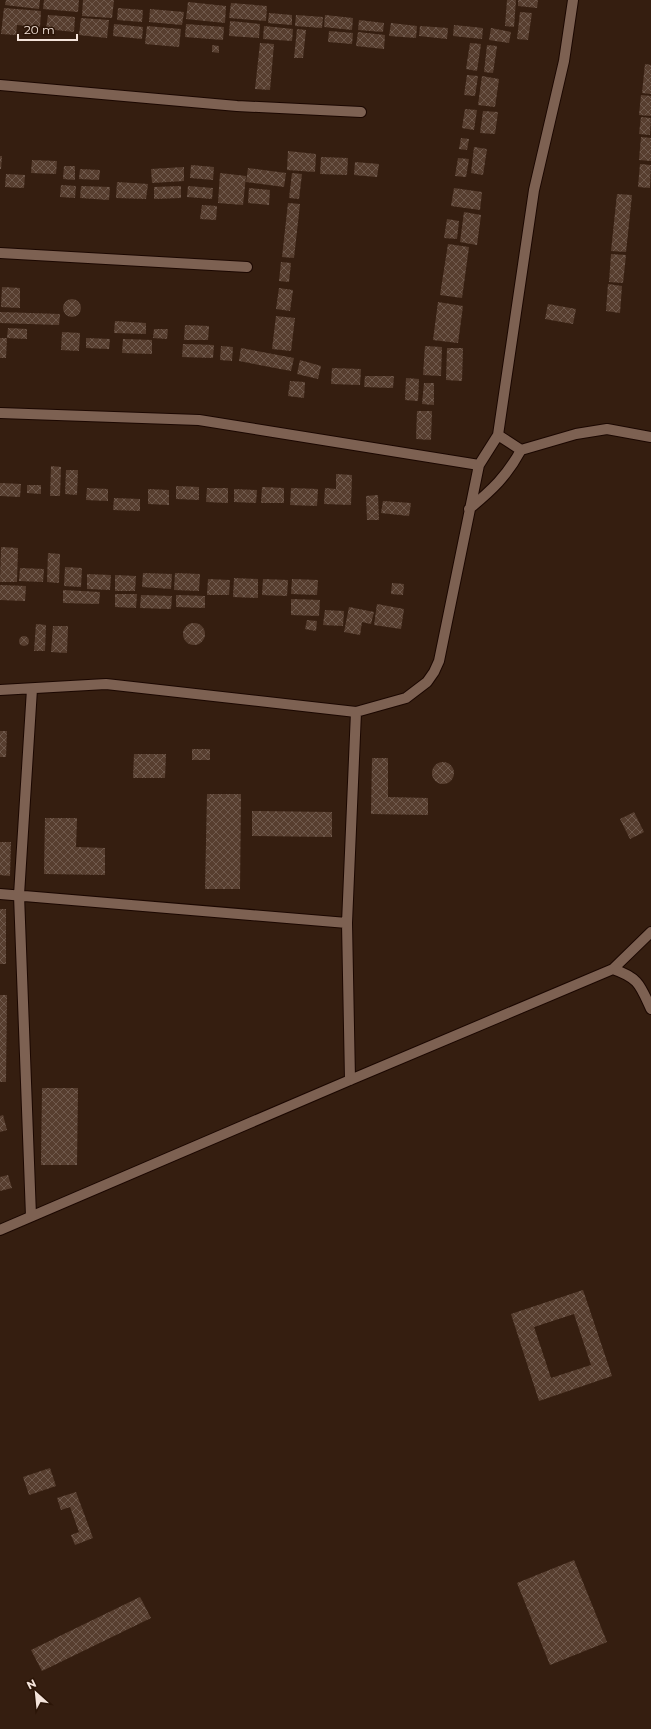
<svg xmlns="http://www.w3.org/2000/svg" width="651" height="1729" font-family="Montserrat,sans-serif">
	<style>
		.building { fill: url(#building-cross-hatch); fill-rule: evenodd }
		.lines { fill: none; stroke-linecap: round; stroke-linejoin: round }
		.minor-casing { stroke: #1b0700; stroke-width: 12 }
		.minor { stroke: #7d6152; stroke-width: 10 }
	</style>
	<defs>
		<pattern id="building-cross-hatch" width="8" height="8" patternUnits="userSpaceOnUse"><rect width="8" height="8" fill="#573e2f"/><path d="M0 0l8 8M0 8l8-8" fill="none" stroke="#705a4d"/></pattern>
	</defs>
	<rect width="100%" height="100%" fill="#351e10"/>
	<!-- building -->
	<path class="building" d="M6,0H40L39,9L5,5Z
		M44,0H79L78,12L43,9Z
		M83,0H114L112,18L82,16Z
		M507,0H516L514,27L505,26Z
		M518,0H538L537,8L518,6Z
		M188,2L226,6L225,23L186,19Z
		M231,3L267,6L266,21L229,18Z
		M4,8L41,11L40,27L17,25L16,35L1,34Z
		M118,8L143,10L142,22L117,20Z
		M150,9L184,12L182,25L149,22Z
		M520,12L532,13L528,40L517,39Z
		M269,13L292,15V25L268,23Z
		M48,15L75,17L74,32L46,29Z
		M296,15L323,17L322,28L295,26Z
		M325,15L353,18L352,30L324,27Z
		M81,18L109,20L107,38L79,35Z
		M359,20L384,23L383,32L358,30Z
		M230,21L260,24L259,38L229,36Z
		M391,23L417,26L416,38L389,36Z
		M114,24L143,27L142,39L113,36Z
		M186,24L224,27L223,40L185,37Z
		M454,25L483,28L482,39L453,36Z
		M147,26L181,29L179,47L145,44Z
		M264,26L293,29L292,41L263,39Z
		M420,26L448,28L447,39L419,36Z
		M491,28L511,32L509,43L489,40Z
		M297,29L306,30L303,58H294Z
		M329,31L353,33L352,44L328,42Z
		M358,32L385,35L384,49L356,46Z
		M260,43L274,44L270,90L255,89Z
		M470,43L481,44L477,71L466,69Z
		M212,45L219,46V53L212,52Z
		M487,45L497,46L493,73L484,72Z
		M645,64L651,65V94L642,93Z
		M467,75L478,76L475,96L464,95Z
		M482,76L499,79L495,107L478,105Z
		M641,95L651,96V116L639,115Z
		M465,109L477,110L474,130L462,128Z
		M483,111L498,112L495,134L480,133Z
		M641,117L651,118L650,135L639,134Z
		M641,137L651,138V161L639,160Z
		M461,138L469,139L467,150L459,149Z
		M474,147L487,149L483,175L471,173Z
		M288,151L316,154L315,172L287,170Z
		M0,156H2L1,169H0Z
		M321,157L348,158L347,175L320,174Z
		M458,158L469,159L466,177L455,176Z
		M32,160L57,161L56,174L31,173Z
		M355,162L379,164L377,177L354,175Z
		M640,164L651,165L650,188L638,187Z
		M191,165L214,167L213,180L190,178Z
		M64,166H75V180L63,179Z
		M184,167V181L152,183L151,169Z
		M248,168L286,173L284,187L246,182Z
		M80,169L100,170L99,180L79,179Z
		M220,173L246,176L243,205L218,203Z
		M292,173L302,174L299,199L289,198Z
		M6,174L25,175L24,188L5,187Z
		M117,182L148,184L146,199L116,198Z
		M61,185L76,186L75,198L60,197Z
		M81,186L110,187L109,200L80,198Z
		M181,186V198L154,199V187Z
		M188,186L213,188L212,199L187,197Z
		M249,188L270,190L269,205L248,203Z
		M454,188L482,192L480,210L451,206Z
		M617,194L632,195L626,252L611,251Z
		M288,203L300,204L294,258L282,257Z
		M202,205L217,206L216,220L200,219Z
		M464,212L481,215L477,245L460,242Z
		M447,219L459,221L457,239L444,238Z
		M448,244L469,247L462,298L440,295Z
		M611,254L626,255L623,283L609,282Z
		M281,262L291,263L289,282L279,281Z
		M608,284L622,286L620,313L606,311Z
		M2,287L20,288V308L1,307Z
		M279,288L293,290L290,311L276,309Z
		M63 308a9 9 0 1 1 18 0a9 9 0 1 1-18 0Z
		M438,302L463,306L458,343L433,340Z
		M548,304L576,309L573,324L545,319Z
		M0,312L60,314L59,325L0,323Z
		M276,316L295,318L291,351L272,349Z
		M115,321L146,323V334L114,333Z
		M185,325L209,326L208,340H184Z
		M8,328L27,329V339L7,338Z
		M154,329H168L167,339L153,338Z
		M62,332L80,333L79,351L61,350Z
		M0,338H7L6,358H0Z
		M86,338L110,339L109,349L86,348Z
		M123,339L152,340V354L122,353Z
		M183,344L214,345L213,358L182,357Z
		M221,346L233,347L232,361L220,360Z
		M425,346L442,347L441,376L423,375Z
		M241,348L294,358L291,371L239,361Z
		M447,348H463L462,381L446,380Z
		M300,360L321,366L318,379L297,374Z
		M332,368L361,369L360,385L331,384Z
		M365,376H394L393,388L364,387Z
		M406,378L419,379L418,401L405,400Z
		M290,381L305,382L304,398L288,396Z
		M424,383H434V405L422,404Z
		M417,411H432L431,440L416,439Z
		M51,466L61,467L60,496H50Z
		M66,470H78L77,495L65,494Z
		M336,474L352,475L351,505L324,504L325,488L336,489Z
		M0,483L21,484L20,497L0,496Z
		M27,485H41V494L27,493Z
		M176,486L199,487V500L176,499Z
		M262,487L284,488V503H261Z
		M87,488L108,489V501L86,500Z
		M207,488H228V503L206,502Z
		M291,488L318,489L317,506L290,505Z
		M148,489L169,490V505L148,504Z
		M234,489L257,490L256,503L234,502Z
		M378,495L379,520H367L366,496Z
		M114,498L140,499V511L113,510Z
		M383,501L411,503L409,516L381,513Z
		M1,547L18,548L17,582H0Z
		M48,553L60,554L59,583L47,582Z
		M65,567L82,568L81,587L64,586Z
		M20,568L44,569L43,582L19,581Z
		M143,573L172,574L171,589L142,587Z
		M175,573L200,574L199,591L174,590Z
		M87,574L111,575L110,590L87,589Z
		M115,575L136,576L135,591H115Z
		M234,578L258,579V598L233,597Z
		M208,579L230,580L229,595H207Z
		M263,579L288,580L287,596L262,595Z
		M292,579L318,580L317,595L291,594Z
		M392,583L404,584L403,595L391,594Z
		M0,585L26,586L25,601L0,600Z
		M63,590L100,592L99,604L63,603Z
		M115,594H137L136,608L115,607Z
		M141,595L172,596L171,609L140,608Z
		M176,595L205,596V608L176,607Z
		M291,599L320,600L319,616L291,615Z
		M377,604L404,609L401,629L374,625Z
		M349,607L374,612L371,624L362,622L360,635L344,632Z
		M325,610L344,611L343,626L323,625Z
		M307,620L317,621L316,631L305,629Z
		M183 634a11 11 0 1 1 22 0a11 11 0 1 1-22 0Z
		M36,624L46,625L45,651H34Z
		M53,626H68L67,653L51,652Z
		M19 641a5 5 0 1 1 10 0a5 5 0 1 1-10 0Z
		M0,731H7L6,757H0Z
		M192,749H210V760H192Z
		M134,754H166L165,778H133Z
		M372,758H388V797L428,798V815L371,814Z
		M432 773a11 11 0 1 1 22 0a11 11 0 1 1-22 0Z
		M207,794H241L240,889H205Z
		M252,811L332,812V837L252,836Z
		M634,812L644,832L630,839L620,819Z
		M45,818H77L76,847L105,848V875L44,874Z
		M0,842H11L10,876L0,875Z
		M0,909H6V964H0Z
		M0,995H7L6,1082H0Z
		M42,1088H78L77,1165H41Z
		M3,1115L7,1130L0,1132V1116Z
		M8,1175L12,1188L0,1191V1177Z
		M583,1290L612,1376L539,1401L511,1314ZM574,1314L591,1365L551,1378L534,1327Z
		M50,1468L56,1486L29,1495L23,1477Z
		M76,1492L93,1538L75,1545L71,1535L79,1532L70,1507L61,1510L57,1498Z
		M574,1560L607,1642L550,1665L517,1583Z
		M140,1597L151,1618L42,1671L31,1650Z"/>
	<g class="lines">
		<defs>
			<path id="minor" d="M0,85L237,106L361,112
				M0,253L247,267
				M0,413L199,420L479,465
				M498,435L521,450
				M469,509C492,490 507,476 521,450L576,434L607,429L651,437
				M0,690L106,684L356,712L406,698L427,682L434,672L439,661L479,465L498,435L534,190L564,61L573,0
				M0,894L347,923L356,712
				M347,923L350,1080
				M613,969C639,978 640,985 651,1009
				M31,1216L19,895L32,689
				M0,1230L350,1080L613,969L651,932"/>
		</defs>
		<!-- minor casing -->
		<use href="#minor" class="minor-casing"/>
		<!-- minor -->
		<use href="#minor" class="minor"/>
	</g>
	<!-- north arrow -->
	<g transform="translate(36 1693) rotate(333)" stroke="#2b1507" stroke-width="3" paint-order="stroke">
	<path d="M0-3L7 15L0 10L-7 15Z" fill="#f4e4db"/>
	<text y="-6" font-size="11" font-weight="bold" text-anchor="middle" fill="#f4e4db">N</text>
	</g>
	<!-- scale -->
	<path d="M18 34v6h59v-6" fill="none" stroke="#f4e4db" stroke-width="2"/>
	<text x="24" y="34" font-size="12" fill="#f4e4db" stroke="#2b1507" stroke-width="3" paint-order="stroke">20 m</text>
</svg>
